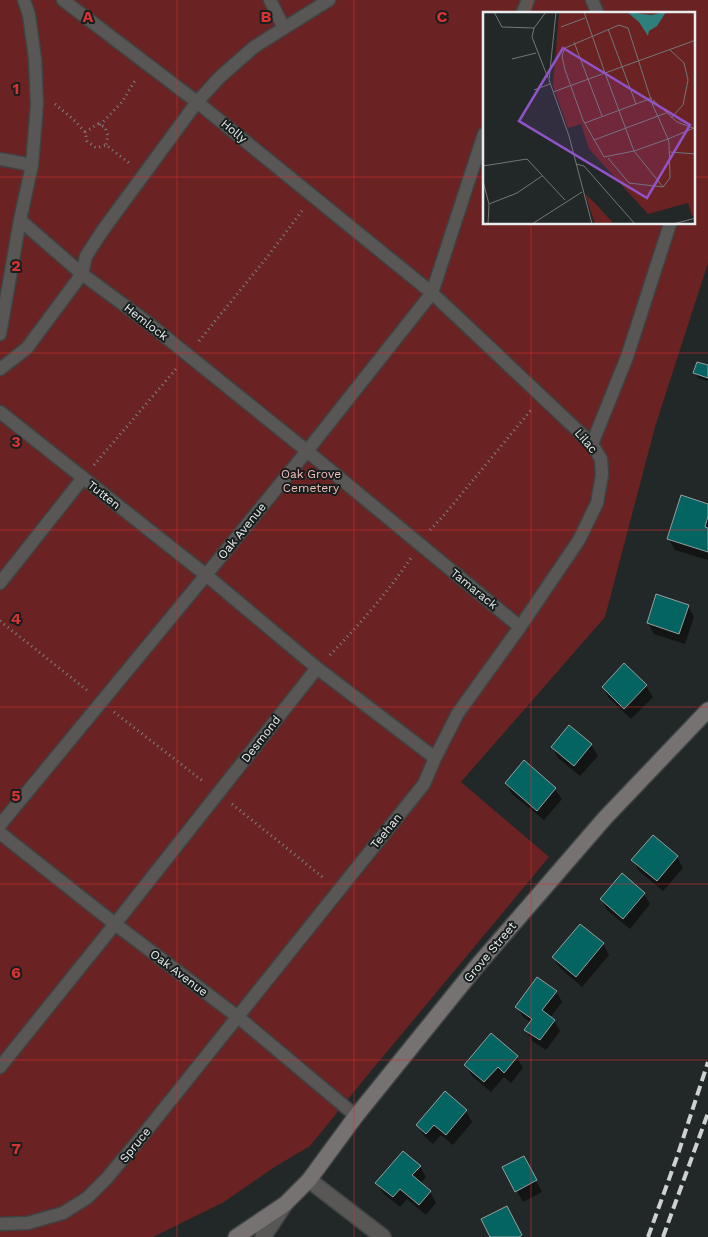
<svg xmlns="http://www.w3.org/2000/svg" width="708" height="1237" font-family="'Work Sans',sans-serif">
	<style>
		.green { fill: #6a2222; fill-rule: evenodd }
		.shadow { fill: #0007 }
		.building { fill: #036462; stroke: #979f9e }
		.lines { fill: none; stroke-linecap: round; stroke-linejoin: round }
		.lane-casing { stroke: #3e4443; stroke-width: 15 }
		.street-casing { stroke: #3e4443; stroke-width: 18 }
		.secondary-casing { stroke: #3e4443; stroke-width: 18 }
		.path { stroke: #7f8484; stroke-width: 3; stroke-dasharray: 1 4; stroke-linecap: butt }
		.lane { stroke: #595756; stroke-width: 12 }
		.street { stroke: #595756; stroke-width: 15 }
		.secondary { stroke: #767271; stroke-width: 15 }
		.rail { stroke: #cdd1d0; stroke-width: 4; stroke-dasharray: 10 5; stroke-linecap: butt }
		.grid { fill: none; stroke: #d73232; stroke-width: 1; stroke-opacity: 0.55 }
		.labels { text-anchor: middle; stroke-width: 4; stroke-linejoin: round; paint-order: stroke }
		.street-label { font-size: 12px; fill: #eaeded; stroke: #181e1e }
		.park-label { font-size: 12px; fill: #f3bdb8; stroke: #181e1e }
		.inset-road { fill: none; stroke: #727776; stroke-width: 1 }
		.view { fill: #9153c8; fill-opacity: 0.15; stroke: #9153c8; stroke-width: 2.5 }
		.inset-edge { fill: none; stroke: #eaeded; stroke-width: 2.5 }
		.grid-label { font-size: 16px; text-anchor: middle; font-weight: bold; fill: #d73232; stroke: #181e1e; stroke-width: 4; stroke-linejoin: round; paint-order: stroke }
	</style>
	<rect width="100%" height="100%" fill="#222827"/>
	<!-- green -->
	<path class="green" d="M0,0H708V263L655,427L605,617L461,782L549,857L366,1077L310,1146L273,1168L224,1202L153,1237H0ZM484,14H694V224H484Z"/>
	<!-- shadow -->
	<path class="shadow" d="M708,367V381L698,378L695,373Z
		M708,505V560L675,550L669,539Z
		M688,606L694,617L685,644L654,634L648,623Z
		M624,665L646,686L653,697L631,719L609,698L603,687Z
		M569,727L591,745L598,756L580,776L558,758L552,747Z
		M506,783L555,789L562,799L544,820L512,794Z
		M677,857L683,868L663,891L639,871L633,860Z
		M644,894L650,904L630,929L607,910L601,899Z
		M603,944L609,955L582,987L560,968L553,957Z
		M556,991L562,1002L550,1018L554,1020L560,1031L546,1050L532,1041L526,1030L531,1023L523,1017L517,1007Z
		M517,1057L523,1068L511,1083L504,1077L491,1092L472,1076L465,1065Z
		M445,1093L466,1111L472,1122L453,1145L441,1135L433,1144L424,1136L417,1125Z
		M523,1157L542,1192L523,1202L504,1168Z
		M420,1167L426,1177L420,1184L430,1192L436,1203L426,1215L407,1199L400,1207L383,1193L377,1183Z"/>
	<!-- building -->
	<path class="building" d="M697,362L708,365V378L693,373Z
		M681,495L708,504V516L705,527L708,528V552L667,539Z
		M656,594L689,605L679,634L647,623Z
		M624,663L647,685L624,709L602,687Z
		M569,725L592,744L574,766L551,747Z
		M524,760L556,788L537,811L505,783Z
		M653,835L678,856L657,881L631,860Z
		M622,873L645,893L623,919L600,899Z
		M580,924L604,943L576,977L552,957Z
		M537,977L557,991L542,1010L555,1020L540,1040L524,1030L532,1019L515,1007Z
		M491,1033L518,1056L504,1073L498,1067L484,1082L464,1065Z
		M445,1091L467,1110L446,1135L434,1125L426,1134L416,1125Z
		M403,1151L421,1166L412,1175L431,1191L419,1205L400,1189L393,1197L375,1183Z
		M524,1156L537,1180L515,1192L502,1167Z
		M507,1206L522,1235L519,1237H490L481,1219Z"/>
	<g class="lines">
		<defs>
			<path id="lane" d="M270,0L284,28
				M592,0L598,14
				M522,14L528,0
				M0,159L32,165
				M20,220L82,274L147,322L307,451L520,627
				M0,334L20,220L32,165L37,104L35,59L29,15L24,0
				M0,369L27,348L82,274L86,256L103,230L197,102L220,77L254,47L329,0
				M0,412L206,575L317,668L435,758
				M592,444L627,357L670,224
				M0,583L83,478
				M0,825L206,575L307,451L432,293L484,134
				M0,833L115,924L238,1017L356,1116
				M0,1067L115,924L317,668
				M0,1224L28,1223L63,1213L87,1198L107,1178L147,1130L424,784L435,758L458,713L520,627L579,540L597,503L602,475L601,459L592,444L432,293L197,102L63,0"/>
			<path id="street" d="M309,1180L383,1237
				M263,1237L285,1204"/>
			<path id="secondary" d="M236,1237L285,1204L309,1180L356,1116L477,966L605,818L708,710"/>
		</defs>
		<!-- lane casing -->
		<use href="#lane" class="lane-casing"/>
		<!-- street casing -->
		<use href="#street" class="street-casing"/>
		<!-- secondary casing -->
		<use href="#secondary" class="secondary-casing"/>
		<!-- path -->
		<path class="path" d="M55,104L75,121L85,132L87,141L96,148L106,145L129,163
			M100,125L122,102L136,79
			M85,132L98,124L105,127L108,136L106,145
			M199,341L268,256L302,211
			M94,465L176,369
			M430,530L445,514L531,410
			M0,621L88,691
			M330,655C359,625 387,593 411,558
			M114,712L204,782
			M232,804L325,879"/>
		<!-- lane -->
		<use href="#lane" class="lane"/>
		<!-- street -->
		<use href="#street" class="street"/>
		<!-- secondary -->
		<use href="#secondary" class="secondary"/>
		<!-- rail -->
		<path class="rail" d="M648,1237L677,1157L708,1062
			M663,1237L708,1113"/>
	</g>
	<!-- grid -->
	<path class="grid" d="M177,0V1237M354,0V1237M531,0V14M0,177H484M694,177H708M531,224V1237M0,353H708M0,530H708M0,707H708M0,884H708M0,1060H708"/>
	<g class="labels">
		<!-- street labels -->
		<g class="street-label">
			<text transform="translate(234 131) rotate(39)" y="4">Holly</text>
			<text transform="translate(146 322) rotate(38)" y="4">Hemlock</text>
			<text transform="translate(586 441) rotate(49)" y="4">Lilac</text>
			<text transform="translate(104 495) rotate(38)" y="4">Tutten</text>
			<text transform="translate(242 531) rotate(-51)" y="4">Oak Avenue</text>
			<text transform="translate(474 589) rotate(39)" y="4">Tamarack</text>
			<text transform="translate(261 739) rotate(-52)" y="4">Desmond</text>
			<text transform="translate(386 831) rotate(-51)" y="4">Teehan</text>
			<text transform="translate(490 952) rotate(-50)" y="4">Grove Street</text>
			<text transform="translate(179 973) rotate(37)" y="4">Oak Avenue</text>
			<text transform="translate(135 1145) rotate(-51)" y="4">Spruce</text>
		</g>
		<!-- park labels -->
		<g class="park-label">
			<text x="311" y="478">Oak Grove<tspan x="311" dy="14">Cemetery</tspan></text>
		</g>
	</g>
	<!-- overview -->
	<g transform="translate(483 12)">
		<rect width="212" height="212" fill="#222827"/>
		<path d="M76,0H212V203L209,204L205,191L165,202L106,137L98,112L85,116L70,74ZM102,182L112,191L131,212H112Z" fill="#6a2222"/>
		<path d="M144,0L168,3L183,0L174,14L166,19L165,24L156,10Z" fill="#2f807d"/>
		<path class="inset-road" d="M11,0L19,15L51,16M63,0L51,16L49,25L65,66M73,0L66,68L86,124L109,212M101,0L122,61L213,28M78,15L102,6M125,17L153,92M91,30L119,104M187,38L201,51L205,68L200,93L188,106M29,47L53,41M51,78L67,72M70,80L122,61L151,139L180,175M170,88L194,110L210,116M0,92V169L6,192L5,212M102,111L169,86M111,128L183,101M187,140L213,142M125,146L146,171L180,175M93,152L101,154L152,212M0,154L44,147L82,188M180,175L187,166L186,131L185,127L177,109L170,94L145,16L136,13L82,36L79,44L82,58L100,108L121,145L151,139L185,127L211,116M6,192L34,181L59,164M49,212L99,180M190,212L213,206"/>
		<path class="view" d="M80,36L207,113L164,186L36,109Z"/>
		<rect width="212" height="212" class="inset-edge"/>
	</g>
	<g class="grid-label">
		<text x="88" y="22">A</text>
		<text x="266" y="22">B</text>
		<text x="442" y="22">C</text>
		<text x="16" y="94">1</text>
		<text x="16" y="271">2</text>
		<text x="16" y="447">3</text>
		<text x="16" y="624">4</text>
		<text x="16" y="801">5</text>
		<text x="16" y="978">6</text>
		<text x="16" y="1154">7</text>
	</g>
</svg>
